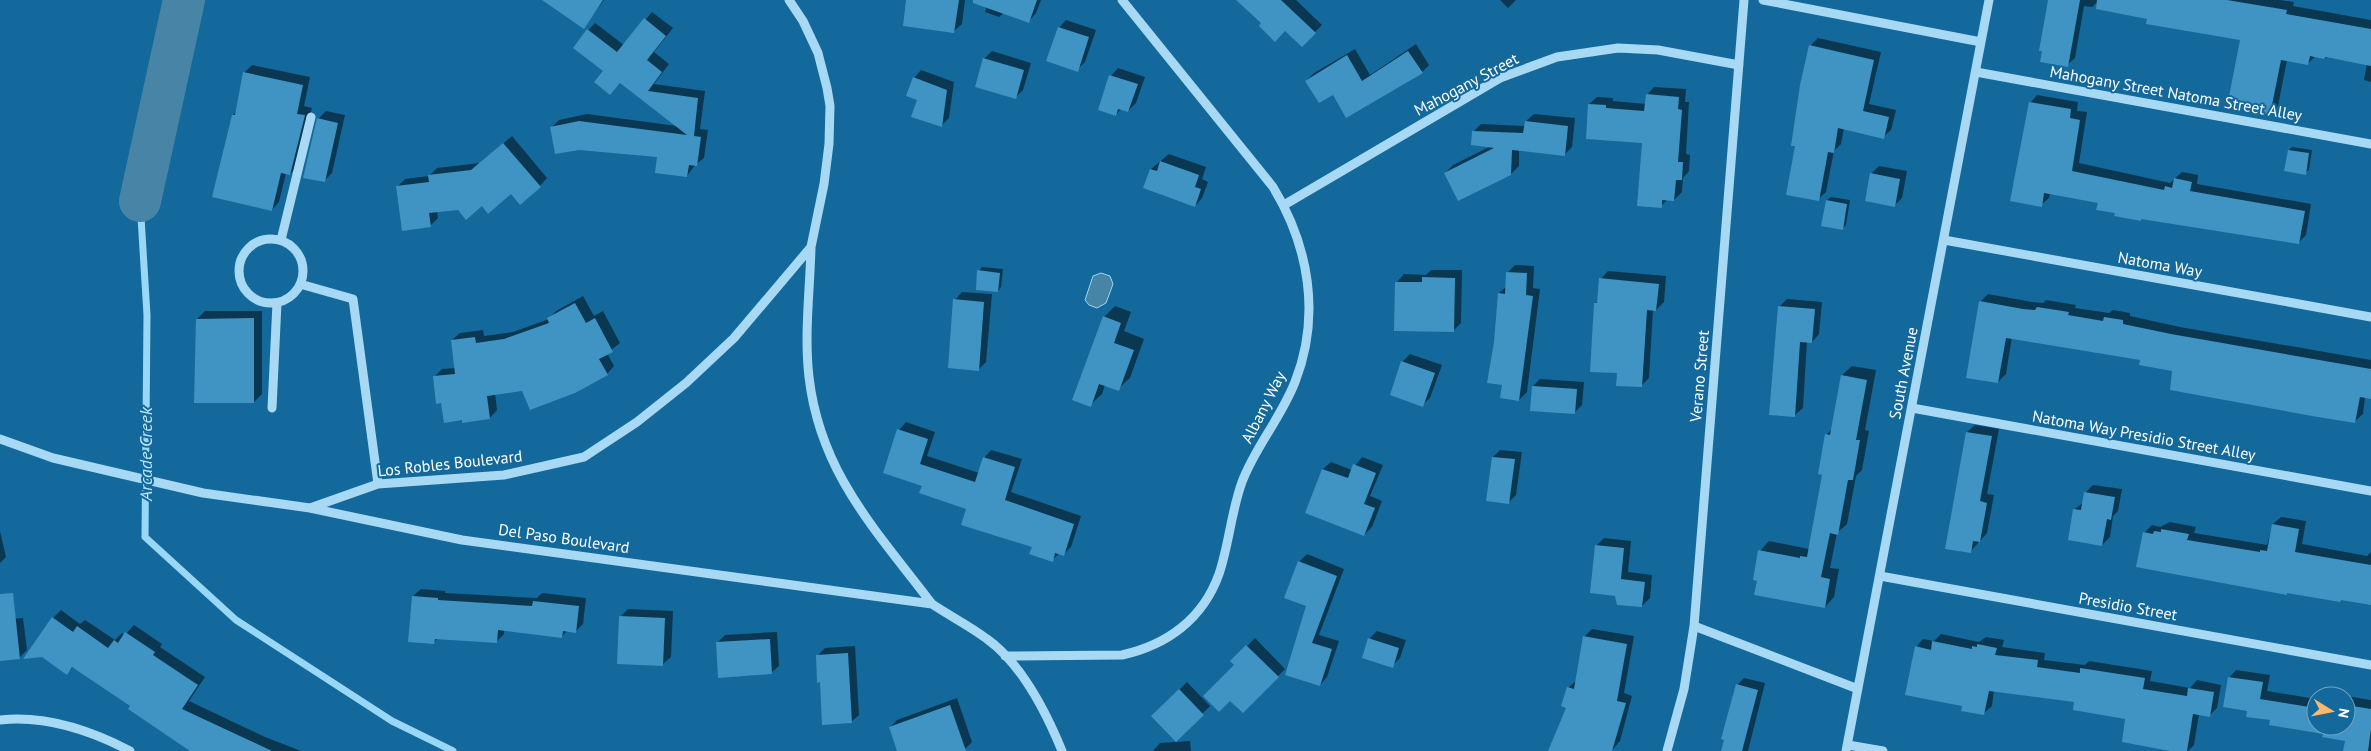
<svg xmlns="http://www.w3.org/2000/svg" width="2371" height="751" font-family="'PT Sans',sans-serif">
	<style>
		.water { fill: #4884a6; stroke: #99d7f7 }
		.shadow { fill: #0007 }
		.lines { fill: none; stroke-linecap: round; stroke-linejoin: round }
		.stream { stroke: #99d7f7; stroke-width: 7 }
		.river { stroke: #4884a6; stroke-width: 42 }
		.building { fill: #4094c4 }
		.minor { stroke: #a7d9f4; stroke-width: 9 }
		.labels { text-anchor: middle; stroke-width: 4; stroke-linejoin: round; paint-order: stroke }
		.street-label { font-size: 16px; fill: #fff; stroke: #13699b }
		.water-label { font-size: 18px; font-style: italic; fill: #bfe6fb; stroke: #13699b }
	</style>
	<rect width="100%" height="100%" fill="#13699b"/>
	<!-- water -->
	<path class="water" d="M1101,273L1110,276L1113,284L1106,303L1097,308L1089,305L1085,300L1093,276Z"/>
	<!-- shadow -->
	<path class="shadow" d="M559,0H604L584,27Z
		M907,0H965L962,24L954,31Z
		M989,0H1041L1036,13L1029,21L1004,13L999,17L985,12Z
		M1238,0H1296L1322,25L1302,45L1285,30L1263,23Z
		M1500,0H1516L1508,8Z
		M2051,0H2100L2092,7L2084,6L2075,58L2067,65Z
		M2132,0H2280L2294,2L2293,6L2371,20V82L2364,80L2367,64L2316,56L2307,64L2287,60L2278,106L2270,114L2242,39L2149,18Z
		M652,12L673,28L654,52L669,64L654,84L705,91L700,129L708,130L704,158L695,165L687,176L659,156L579,148L551,128L559,120L587,114L677,126L621,82L610,93L604,71L588,30L595,23L624,45Z
		M1066,20L1096,30L1085,62L1077,70L1059,28Z
		M1818,38L1881,52L1869,104L1896,110L1891,130L1883,137L1844,128L1841,144L1834,151L1826,192L1818,199L1797,145L1810,46Z
		M1416,44L1429,65L1422,72L1333,93L1306,81L1314,73L1355,49L1370,75Z
		M992,51L1031,63L1023,90L1016,97L984,59Z
		M252,65L310,77L304,106L312,108L298,166L290,174L286,173L279,202L272,210L233,115L237,111L245,72Z
		M1118,68L1145,77L1136,103L1128,111L1122,108L1116,115L1111,76Z
		M921,70L954,82L949,118L941,126L918,99L914,78Z
		M1654,87L1686,89L1685,102H1689L1686,154L1690,155L1689,171L1683,178L1682,192L1674,200L1668,199L1661,206L1643,142L1589,104L1597,97L1613,98V101L1646,104L1647,95Z
		M2037,95L2078,102L2077,111L2087,112L2079,163L2170,183L2182,172L2198,175L2197,184L2311,204L2306,235L2299,242L2116,212L2099,202L2050,192L2049,198L2041,205L2030,103Z
		M326,111L345,115L332,173L324,181L318,119Z
		M1534,114L1575,118L1572,147L1564,155L1519,150V166L1511,174L1445,173L1453,165L1491,146L1473,132L1481,124L1525,126L1526,121Z
		M512,136L547,178L540,186L511,192L482,205L437,211L438,218L430,226L397,187L405,179L429,176L437,168L480,163Z
		M2292,147L2312,150L2309,170L2305,173L2289,150Z
		M1169,154L1206,167L1202,179L1208,182L1202,198L1195,206L1145,188L1151,169Z
		M1879,166L1907,171L1902,198L1894,206L1871,174Z
		M1831,197L1850,200L1846,225L1842,229L1827,200Z
		M1515,265L1534,266L1533,288L1540,289L1527,392L1519,400L1503,384L1495,343L1499,293L1507,286L1508,272Z
		M982,267L1003,269L1001,287L998,291L979,271Z
		M1431,270H1462L1461,323L1453,331L1397,282L1404,274L1426,275Z
		M1608,271L1666,276L1664,302L1656,310H1653L1649,378L1641,386L1618,372L1595,304L1599,300L1601,279Z
		M962,292L992,294L986,362L978,370L955,300Z
		M1988,294L2032,302L2043,303L2046,300L2076,305L2075,308L2109,313L2113,310L2130,313V316L2180,327L2371,360V397H2365L2363,414L2355,421L2174,370L2142,359L2012,337L2006,374L1998,382L1980,302Z
		M583,296L594,316L603,311L620,343L607,353L614,366L607,374L495,393L497,410L490,418L463,419L442,401L434,377L442,369L456,368L452,340L460,333L483,330L484,336L513,332L549,319L556,311Z
		M1787,299L1822,302L1819,334L1812,342L1807,341L1803,408L1795,415L1779,307Z
		M1115,306L1131,312L1124,331L1144,339L1130,378L1118,389L1105,385L1102,394L1090,405L1104,317Z
		M205,311H262V394L254,402L197,319Z
		M1410,354L1442,365L1430,398L1422,405L1402,362Z
		M1852,366L1876,370L1865,430L1869,431L1862,470L1856,476L1847,524L1837,533L1830,568L1839,569L1834,597L1825,607L1758,580L1760,551L1769,541L1809,549L1823,474L1826,435L1832,429L1842,375Z
		M1540,379L1584,382L1582,405L1574,413L1533,386Z
		M906,422L935,432L927,456L979,473L984,458L991,450L1022,459L1011,492L1081,516L1071,547L1063,555L1059,554L1052,560L1033,546L923,485L899,430Z
		M1975,425L1999,429L1987,494L1994,495L1987,533L1970,552L1967,432Z
		M1500,450L1522,452L1516,495L1509,502L1493,457Z
		M1362,457L1383,465L1370,496L1382,501L1372,527L1364,535L1306,512L1323,469L1331,462L1352,470Z
		M2093,485L2122,489L2118,511L2113,516L2110,537L2102,545L2075,509L2084,502L2086,492Z
		M2281,517L2306,521L2302,544L2367,556L2371,552V604L2144,533L2152,525L2160,527L2170,522L2196,527L2194,533L2267,545L2273,524Z
		M0,531L6,557L0,563Z
		M1604,538L1631,541L1628,572L1652,575L1650,598L1642,606L1616,595L1596,546Z
		M1307,554L1344,569L1319,635L1339,641L1327,677L1320,685L1287,674L1307,606L1299,562Z
		M421,589L445,591V593L537,598L542,593L586,598L583,624L575,632L567,631L562,636L504,630V634L496,642L438,638L434,642L413,596Z
		M628,609L673,611L671,657L663,664L620,617Z
		M61,610L80,624L85,620L115,640L122,633L125,635L134,625L162,644L160,647L205,677L189,701L265,737L301,751H193L74,666L67,673L53,618Z
		M23,618L27,650L19,658L0,660V620Z
		M1592,629L1634,636L1624,693L1632,696L1620,741L1611,751H1550L1568,707V688L1577,680L1584,637Z
		M1377,631L1406,640L1400,658L1392,666L1369,639Z
		M777,632L779,666L771,673L717,643L725,635Z
		M1941,634L1979,642L1986,637L2004,640L2002,647L2045,653L2044,660L2085,665L2089,661L2152,671L2150,681L2190,688L2197,680L2221,685L2217,708L2209,716L2199,714L2194,745L2188,751H2178L2127,718L2076,701L1994,690L1992,706L1984,713L1963,705L1916,647L1923,639L1934,641Z
		M1255,638L1285,669L1243,712L1230,699L1236,665L1232,661Z
		M855,646L859,715L851,722L821,681L817,656L825,648Z
		M2236,670L2270,675L2267,691L2316,699V726H2346V696L2371,700V751H2350L2346,740L2272,719L2249,709L2229,678Z
		M1744,678L1765,683L1748,751H1722L1737,685Z
		M1187,682L1210,706L1176,740L1153,716Z
		M957,698L972,742L965,749L958,751H899L890,727L897,720Z
		M1190,741L1191,751H1153L1160,743Z"/>
	<g class="lines">
		<!-- stream -->
		<path class="stream" d="M140,201L147,315L145,537L236,620L392,721L453,751"/>
		<!-- river -->
		<path class="river" d="M140,201L184,0"/>
	</g>
	<!-- building -->
	<path class="building" d="M542,0H603L584,29Z
		M906,0H959L954,33L903,26Z
		M973,0H1037L1029,23L973,3Z
		M1236,0H1281L1316,33L1302,47L1285,31L1275,42L1259,26L1261,23Z
		M2048,0H2080L2068,67L2040,62L2042,51H2039Z
		M2097,0H2227L2287,10L2286,14L2371,29V66L2325,57L2324,59L2310,56L2308,65L2281,60L2270,115L2227,107L2240,40L2146,24L2147,19L2096,9Z
		M644,18L666,36L647,60L662,72L648,91L698,98L694,136L701,137L697,166L689,165L687,177L655,173L657,157L579,150L555,154L550,127L579,121L687,135L620,83L610,95L594,82L603,71L573,48L587,29L617,52Z
		M1058,27L1089,37L1078,72L1046,61Z
		M1809,45L1874,60L1863,111L1889,117L1884,139L1838,128L1834,153L1828,152L1819,201L1786,195L1795,146H1791L1800,85Z
		M1408,51L1423,73L1346,118L1333,95L1319,103L1305,81L1347,55L1362,81Z
		M983,58L1024,70L1016,99L975,87Z
		M243,72L303,85L297,114L305,115L290,175L281,173L272,211L212,197L232,115H235Z
		M1109,75L1138,84L1128,112L1118,109L1116,116L1098,110Z
		M913,77L947,90L942,127L911,117L917,100L906,96Z
		M1646,94L1679,97L1678,109L1682,110L1678,162H1683L1682,180H1676L1674,201L1662,200V208L1637,206L1642,143L1586,139L1588,104L1606,105V108L1644,111Z
		M2029,102L2071,109L2070,118L2080,120L2072,171L2164,190L2165,186L2172,188L2174,178L2192,182L2190,191L2305,211L2299,244L2141,219V221L2114,216L2115,213L2096,210L2098,203L2044,193L2042,207L2010,201Z
		M317,118L338,123L325,182L303,178Z
		M1525,121L1568,126L1565,156L1512,150L1511,175L1458,201L1444,173L1494,148L1471,145L1472,131L1523,133Z
		M503,143L541,187L520,205L511,194L488,214L482,206L466,220L458,210L429,213L431,227L402,231L396,186L429,182L428,175L471,170Z
		M2288,150L2309,153L2306,175L2284,171Z
		M1160,161L1199,175L1195,187L1201,189L1195,207L1143,188L1150,169L1157,171Z
		M1870,173L1900,179L1895,207L1865,201Z
		M1826,200L1847,204L1843,230L1821,226Z
		M977,270L1000,273L998,292L976,290Z
		M1506,272L1527,273L1526,295L1533,296L1519,401L1500,398L1502,385L1487,383L1494,342L1498,293L1505,294Z
		M1422,277L1455,278L1454,332L1394,331L1395,282H1422Z
		M1599,278L1659,284L1656,311L1647,310L1642,387L1616,386L1617,373L1590,372L1594,303H1597Z
		M953,299L984,302L979,371L948,368Z
		M1979,301L2023,309L2035,310L2037,307L2069,312L2068,315L2103,321L2104,317L2123,320V324L2171,334L2371,369V399L2360,397L2355,423L2312,416L2170,390L2172,371L2139,365L2140,360L2006,338L1998,383L1966,378Z
		M575,303L586,323L595,318L613,352L599,359L608,375L575,393L530,410L522,391L487,396L490,419L462,423V420L444,423L441,403L436,404L433,376L455,374L451,340L475,337L476,343L504,339L549,323L547,318Z
		M1778,306L1815,309L1812,343L1800,342L1795,417L1769,415Z
		M1103,316L1121,323L1114,343L1134,350L1119,391L1099,384L1091,407L1072,400Z
		M254,318V403H194L196,319Z
		M1401,361L1435,373L1423,407L1390,395Z
		M1841,375L1867,380L1856,440H1860L1853,480H1848L1838,535L1830,533L1821,577L1830,579L1825,608L1754,595L1757,581L1753,580L1758,550L1800,558V556L1807,557L1822,475L1818,474L1825,434L1830,435Z
		M1532,386L1577,389L1575,414L1530,411Z
		M897,429L928,439L920,464L975,482L983,457L1015,467L1005,500L1074,524L1064,556L1055,553L1053,562L1029,554L1032,547L961,525L966,509L919,493L922,486L883,473Z
		M1966,432L1992,436L1980,501L1987,503L1980,542L1973,541L1971,553L1945,549Z
		M1492,457L1515,459L1509,504L1486,501Z
		M1353,464L1376,473L1364,504L1375,508L1364,536L1305,513L1322,469L1348,478Z
		M2084,492L2115,497L2111,520L2107,519L2102,546L2068,540L2073,509L2081,510Z
		M2272,524L2299,529L2295,552L2371,565V605L2341,600L2340,602L2287,593V595L2136,567L2143,532L2153,534L2154,531L2161,532V529L2189,534L2187,540L2260,552V550L2267,551Z
		M1595,545L1624,548L1621,579L1645,582L1642,607L1617,605L1615,596L1590,593Z
		M1298,561L1337,576L1312,643L1332,649L1320,686L1285,675L1306,606L1284,598Z
		M13,593L20,659L0,661V594Z
		M412,596L438,598V600L532,606L533,601L579,606L576,633L563,631L562,638L498,630L497,643L435,639L434,644L408,642Z
		M619,616L665,618L663,666L617,664Z
		M52,617L73,632L77,626L108,648L114,640L118,643L125,632L155,652L153,655L198,685L182,709L272,751H190L128,709L130,706L72,667L67,675L42,657L23,659Z
		M1583,636L1627,644L1617,701L1626,703L1612,751H1548L1566,708L1561,706L1567,687L1574,689Z
		M1368,638L1399,648L1393,668L1362,658Z
		M770,639L772,674L718,678L716,642Z
		M1932,641L1972,649V646L1977,647V644L1997,648L1995,655L2038,660L2037,667L2080,673V668L2145,678L2143,689L2187,696L2188,688L2214,692L2210,717L2193,714L2187,751H2170L2122,742L2125,719L2073,710L2074,702L1989,691L1984,715L1961,711L1962,706L1905,695L1915,646L1931,650Z
		M1246,645L1279,677L1243,713L1230,701L1219,712L1203,696L1234,665L1230,661Z
		M848,653L852,723L822,725L820,682L817,683L816,655Z
		M2228,677L2263,682L2260,699L2316,708V726H2346V705L2371,709V729L2368,751H2343L2345,741L2322,737L2323,734L2269,725L2270,720L2246,717L2247,711L2223,707Z
		M1736,684L1758,690L1742,751H1721L1724,740L1721,739Z
		M1179,689L1204,715L1176,742L1151,716Z
		M950,705L966,751H897L889,727Z"/>
	<g class="lines">
		<!-- minor -->
		<path class="minor" d="M1763,0L1981,42
			M1976,72L2371,144
			M1284,205L1500,78L1557,57L1618,48L1658,50L1739,65
			M239 271a32 32 0 1 1 64 0a32 32 0 1 1-64 0Z
			M281,240L311,117
			M1944,240L2371,317
			M811,247C810,290 804,334 809,377C820,473 876,530 932,604
			M300,284L353,299L378,484
			M272,408L277,303
			M1912,408L2371,491
			M0,439L53,458L203,493L310,508L462,540L932,604C950,616 970,626 987,639C1022,664 1046,712 1062,751
			M310,508L378,484L504,475L584,457L637,422L686,383L734,338L811,247L824,184L829,144L830,106L827,88L818,53L803,21L789,0
			M1880,576L2371,665
			M1694,626L1858,689
			M1005,656L1122,655C1167,645 1203,619 1219,574C1229,545 1231,512 1242,482C1255,447 1281,418 1295,382C1321,316 1309,246 1273,187L1122,0
			M0,720C45,715 90,730 130,751
			M1848,745L1883,751
			M1667,751L1684,689L1694,626L1744,0
			M1846,751L1989,0"/>
	</g>
	<g class="labels">
		<!-- street labels -->
		<g class="street-label">
			<text transform="translate(1466 84) rotate(-28)" y="6">Mahogany Street</text>
			<text transform="translate(2176 93) rotate(10)" y="6">Mahogany Street Natoma Street Alley</text>
			<text transform="translate(2160 264) rotate(10)" y="6">Natoma Way</text>
			<text transform="translate(1903 373) rotate(-79)" y="6">South Avenue</text>
			<text transform="translate(1699 376) rotate(-85)" y="6">Verano Street</text>
			<text transform="translate(1263 407) rotate(-63)" y="6">Albany Way</text>
			<text transform="translate(2144 435) rotate(10)" y="6">Natoma Way Presidio Street Alley</text>
			<text transform="translate(450 463) rotate(-6)" y="6">Los Robles Boulevard</text>
			<text transform="translate(564 538) rotate(8)" y="6">Del Paso Boulevard</text>
			<text transform="translate(2128 606) rotate(10)" y="6">Presidio Street</text>
		</g>
		<!-- water labels -->
		<g class="water-label">
			<text transform="translate(146 454) rotate(-90)" y="6">Arcade Creek</text>
		</g>
	</g>
	<!-- north arrow -->
	<g transform="translate(2331 711) rotate(100)"><circle r="24" fill="#13699b" stroke="#71a5c3"/>
	<path d="M0-4L9 19L0 12L-9 19Z" fill="#ffb76a"/>
	<text y="-8" font-size="14" font-weight="bold" text-anchor="middle" fill="#ffffff">N</text>
	</g>
</svg>
